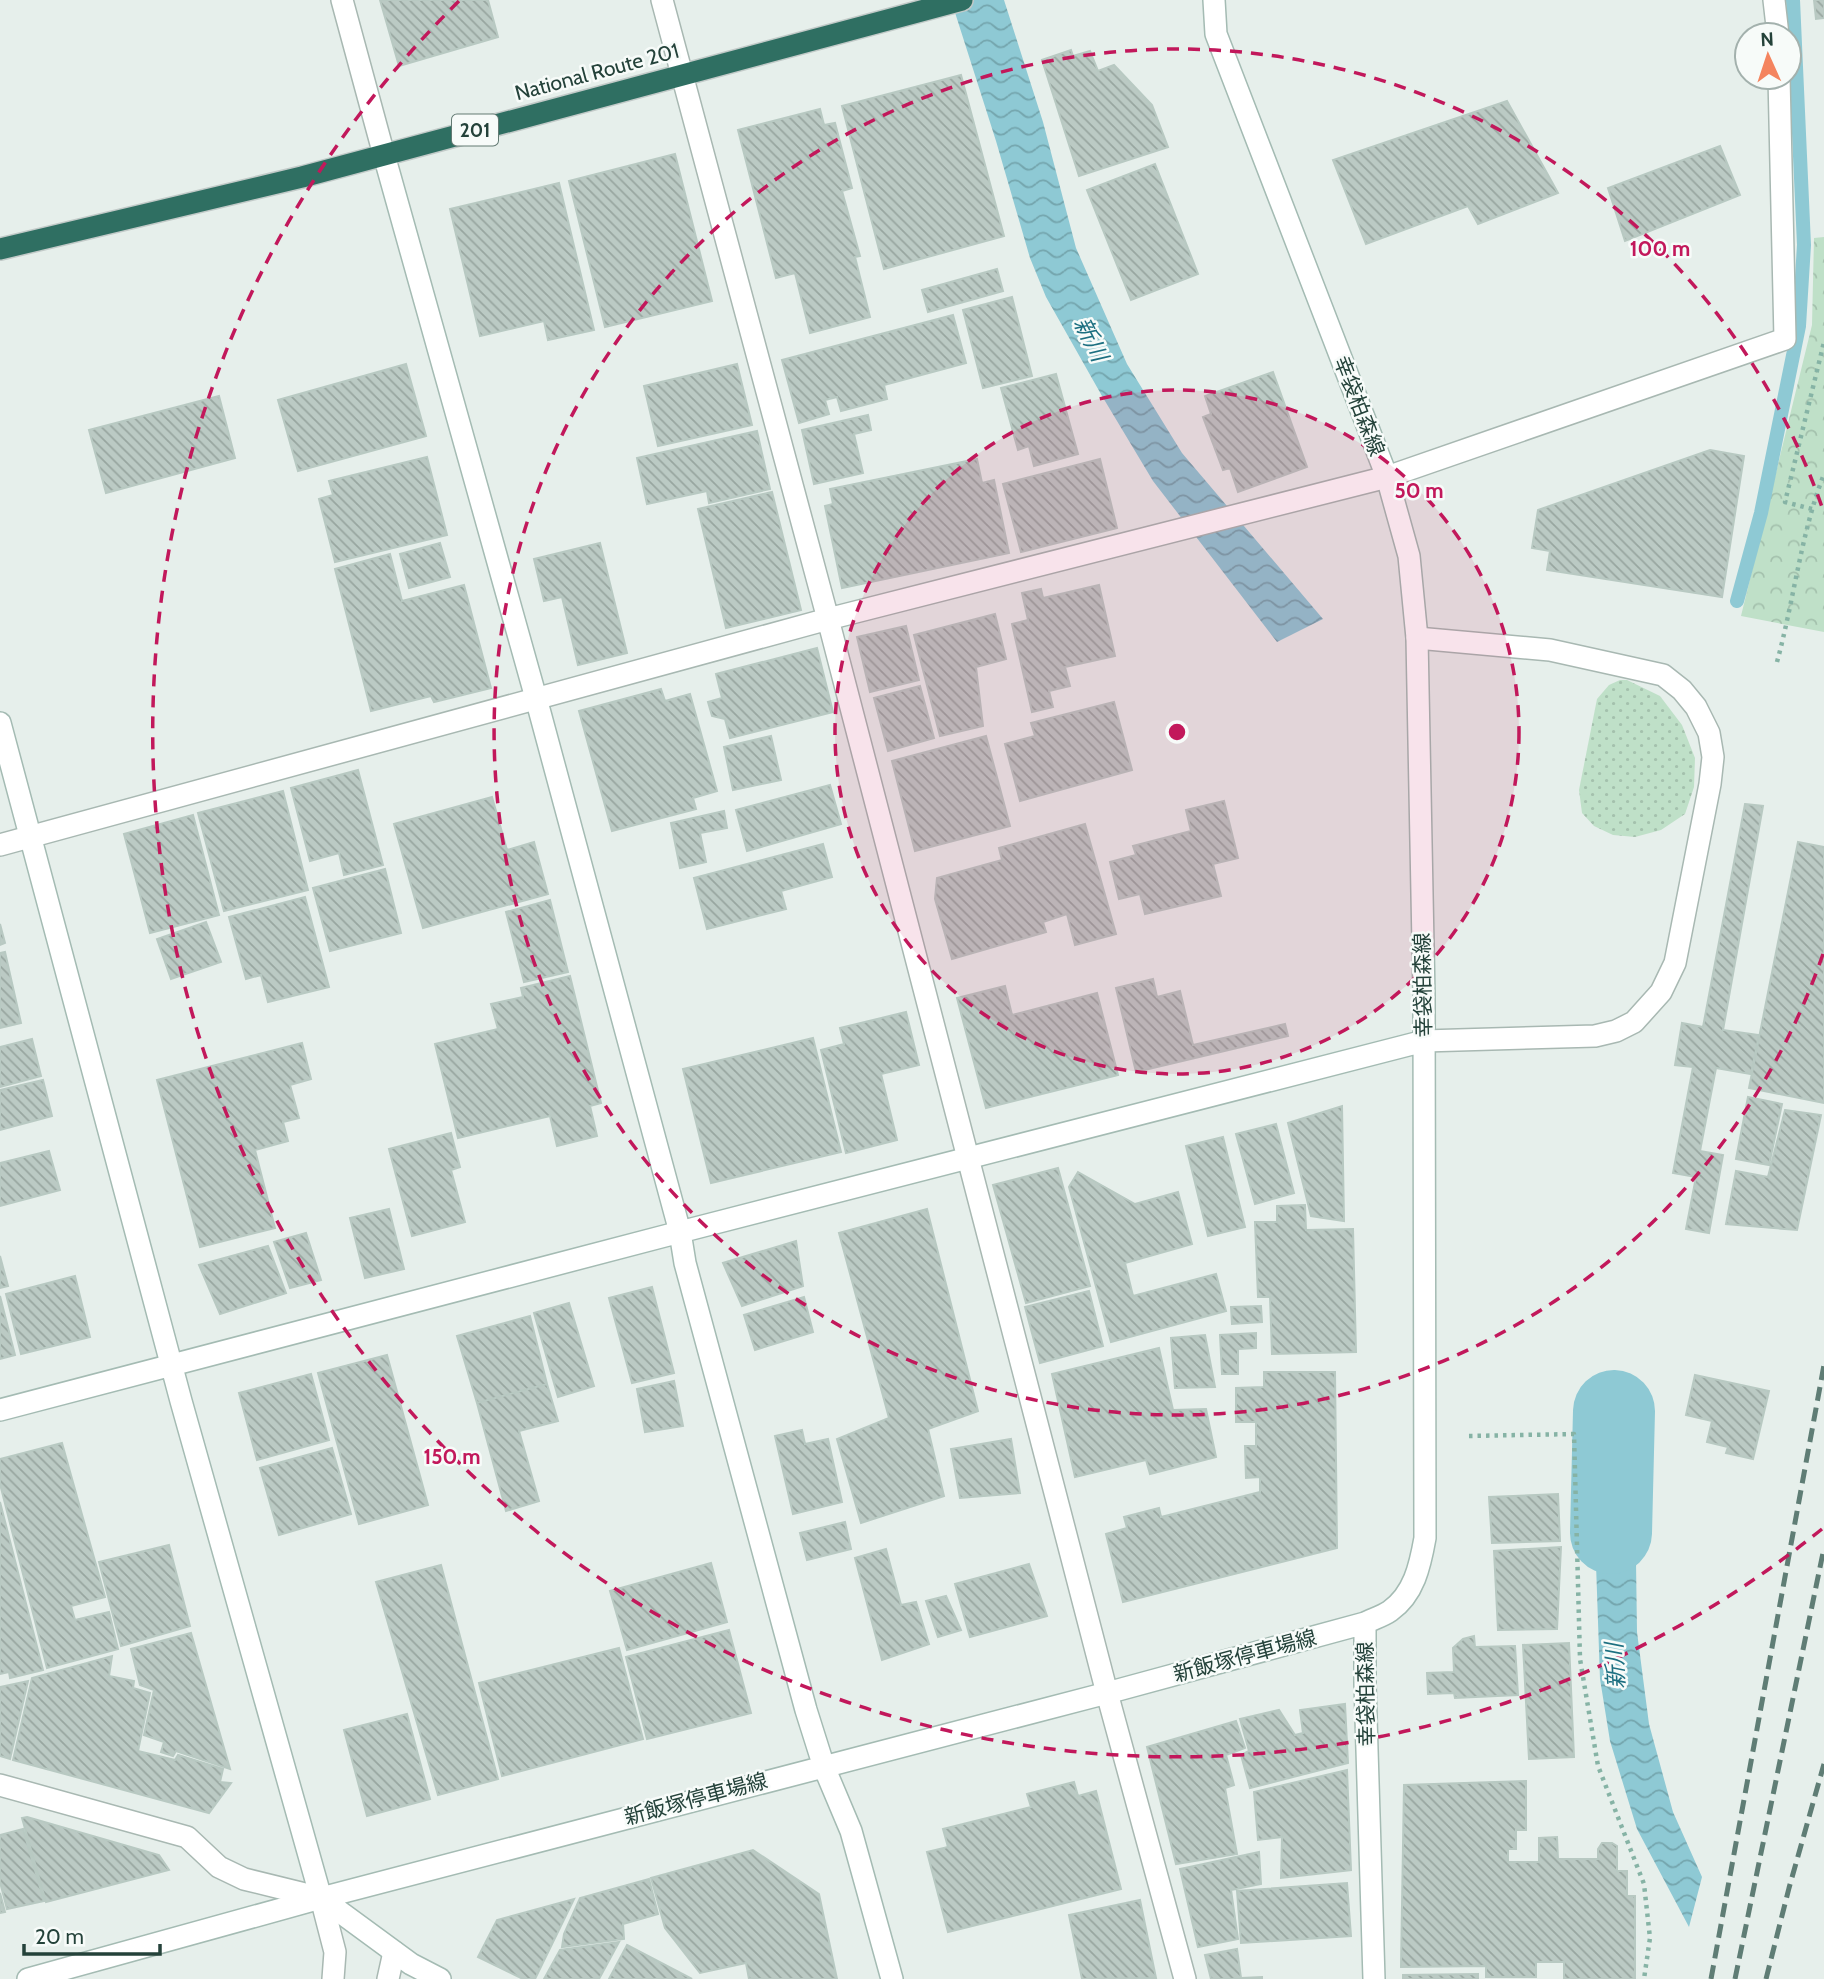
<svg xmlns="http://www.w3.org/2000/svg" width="1824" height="1979" font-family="Cabin,'Noto Sans JP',sans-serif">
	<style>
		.grass { fill: url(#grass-dots) }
		.forest { fill: url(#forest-crowns) }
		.water { fill: url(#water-waves) }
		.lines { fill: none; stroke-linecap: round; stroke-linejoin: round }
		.stream { stroke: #8ec9d4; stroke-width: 14 }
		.river { stroke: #8ec9d4; stroke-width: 82 }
		.building { fill: url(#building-back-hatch); stroke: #b8c9c2; stroke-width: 2 }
		.lane-casing { stroke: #a8b8b2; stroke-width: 24 }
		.street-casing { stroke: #a8b8b2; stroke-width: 24 }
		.secondary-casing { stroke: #a4bbb3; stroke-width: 24 }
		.highway-casing { stroke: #c2cac8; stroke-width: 24 }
		.path { stroke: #86b3a5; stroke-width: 4.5; stroke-dasharray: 3.5 5; stroke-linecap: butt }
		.lane { stroke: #fff; stroke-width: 21 }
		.street { stroke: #fff; stroke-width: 21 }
		.secondary { stroke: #fff; stroke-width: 21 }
		.highway { stroke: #2f6f62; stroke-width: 21 }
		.rail { stroke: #5f7d75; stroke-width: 5; stroke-dasharray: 14 7; stroke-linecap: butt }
		.ring { fill: none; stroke: #c2185b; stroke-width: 3.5; stroke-dasharray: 12 9 }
		.labels { text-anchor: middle; stroke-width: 5; stroke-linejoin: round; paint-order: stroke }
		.shield { fill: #f7fbf9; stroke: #637a73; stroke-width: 2 }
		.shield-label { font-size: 19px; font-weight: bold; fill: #24423a }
		.street-label { font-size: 21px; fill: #24423a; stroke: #f7fbf9 }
		.water-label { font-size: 23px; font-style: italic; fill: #1c6f80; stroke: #f7fbf9 }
		.centre { fill: #c2185b; stroke: #f7fbf9; stroke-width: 3.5 }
		.ring-label { font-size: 21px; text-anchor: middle; font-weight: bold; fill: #c2185b; stroke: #f7fbf9; stroke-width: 5; stroke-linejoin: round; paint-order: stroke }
	</style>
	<defs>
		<pattern id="grass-dots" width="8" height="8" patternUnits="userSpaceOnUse" patternTransform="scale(1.75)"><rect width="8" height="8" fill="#bfe0c8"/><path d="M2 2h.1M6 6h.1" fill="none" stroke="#a4c1ad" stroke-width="1.8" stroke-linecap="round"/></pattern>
		<pattern id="forest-crowns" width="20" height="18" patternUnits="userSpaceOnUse" patternTransform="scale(1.75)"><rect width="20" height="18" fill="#bfe0c8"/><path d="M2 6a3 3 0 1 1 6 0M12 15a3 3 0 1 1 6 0" fill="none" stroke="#a4c1ad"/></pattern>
		<pattern id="water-waves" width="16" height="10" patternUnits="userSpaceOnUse" patternTransform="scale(1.75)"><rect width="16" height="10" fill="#8ec9d4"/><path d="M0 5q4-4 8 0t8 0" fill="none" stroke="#74a5ad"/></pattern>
		<pattern id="building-back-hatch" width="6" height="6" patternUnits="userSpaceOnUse" patternTransform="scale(1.75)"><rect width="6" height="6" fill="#bbcac4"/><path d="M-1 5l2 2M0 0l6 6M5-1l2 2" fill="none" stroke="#98a6a0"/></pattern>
	</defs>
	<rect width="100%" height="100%" fill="#e6efeb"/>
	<!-- grass -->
	<path class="grass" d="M1620,680H1627L1660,696L1682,725L1695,758L1694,787L1685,814L1661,830L1635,837L1613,835L1594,826L1582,813L1579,790L1597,699L1609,685Z"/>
	<!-- forest -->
	<path class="forest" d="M1824,237V632L1741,616L1812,325L1814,238Z"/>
	<!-- water -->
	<path class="water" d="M951,0H1004L1043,122L1076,248L1127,364L1182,453L1323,619L1277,642L1153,481L1102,396L1046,297L1030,258L996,141Z
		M1591,1420H1634L1637,1632L1649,1724L1673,1812L1702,1877L1689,1927L1637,1829L1610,1741L1600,1679Z"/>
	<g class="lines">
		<!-- stream -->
		<path class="stream" d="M1737,601L1761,513L1799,326L1804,245L1793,0"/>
		<!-- river -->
		<path class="river" d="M1611,1533L1614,1411"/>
	</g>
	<!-- building -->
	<path class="building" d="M380,0H488L498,37L399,66Z
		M1814,0H1824V18L1816,19Z
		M1071,50L1073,56L1090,51L1098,71L1114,65L1152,105L1168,147L1079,176L1042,60Z
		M961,75L1004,236L884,269L842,106Z
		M1507,101L1558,193L1478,224L1468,206L1366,244L1333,160Z
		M820,109L824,125L835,123L852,188L842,191L860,256L855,257L870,317L810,333L795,273L776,278L738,130Z
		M1720,146L1740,195L1625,241L1608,188Z
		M675,154L712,301L605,327L569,181Z
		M1155,164L1198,274L1131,300L1087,190Z
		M559,183L594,330L548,340L544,321L480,336L450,209Z
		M997,269L1003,291L928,312L922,290Z
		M1012,297L1032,376L983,388L963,310Z
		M953,315L966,363L884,385L887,399L841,411L837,397L825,400L829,414L799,423L782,360Z
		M406,364L426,436L298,471L278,400Z
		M737,364L752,425L658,446L644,386Z
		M1273,372L1307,467L1238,492L1230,468L1223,470L1203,417L1211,414L1205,396Z
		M1056,374L1078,454L1034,466L1029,446L1018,450L1001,388Z
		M219,396L235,458L106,493L89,430Z
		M868,415L871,430L854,434L863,473L814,484L802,430Z
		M757,431L770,489L709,503L707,491L647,504L637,458Z
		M1710,450L1744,456L1722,597L1547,570L1550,551L1532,548L1538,510Z
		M427,457L447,535L335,562L319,499L333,495L329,481Z
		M977,459L982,483L994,480L1009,553L842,588L825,506L833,504L830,489Z
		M1100,459L1117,528L1021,552L1003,484Z
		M772,492L801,610L726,628L698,509Z
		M440,543L450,577L409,588L400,554Z
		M600,543L627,653L578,665L562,597L544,601L534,559Z
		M390,554L402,601L464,585L491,688L434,702L431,696L371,711L335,569Z
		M1099,585L1115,656L1065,667L1070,686L1049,691L1053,707L1032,712L1012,624L1028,620L1022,593L1041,589L1043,598Z
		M995,614L1006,659L976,667L983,726L940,736L914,635Z
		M906,626L919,680L870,692L857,637Z
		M817,648L833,712L730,738L725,719L712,716L708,702L722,698L716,674Z
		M920,686L934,738L888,751L874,698Z
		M661,689L665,701L690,694L717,791L693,798L696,809L612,831L579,711Z
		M1114,702L1132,770L1020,801L1005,744L1035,736L1031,723Z
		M771,736L781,780L733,790L724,747Z
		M986,736L1010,826L915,851L892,761Z
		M358,770L383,865L344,875L339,853L310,861L291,788Z
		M830,785L841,824L747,851L736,810Z
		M283,791L308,890L224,911L198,813Z
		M492,797L507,850L534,842L548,894L423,928L394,824Z
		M1224,801L1238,858L1213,864L1221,896L1145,914L1140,894L1119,899L1110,862L1136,855L1133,846L1191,831L1186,810Z
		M1745,804L1763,806L1723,1030L1759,1035L1751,1074L1716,1068L1700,1151L1723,1155L1709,1233L1686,1229L1696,1177L1673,1173L1693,1067L1675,1065L1682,1023L1703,1027Z
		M724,811L727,828L700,833L706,862L680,868L671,823Z
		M193,815L219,915L150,933L124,834Z
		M1085,824L1116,934L1075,945L1067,914L1043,922L1046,932L952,959L935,899L937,878L1002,860L999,848Z
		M1798,842L1824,847V1103L1749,1088Z
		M823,844L832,877L781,891L786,909L707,929L694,878Z
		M385,869L401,933L330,951L313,888Z
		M305,897L329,987L268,1002L261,975L246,979L229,917Z
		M550,900L568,972L524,982L506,912Z
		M206,922L221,962L171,979L157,939Z
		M0,924L5,943L0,945Z
		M5,952L21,1023L0,1028V953Z
		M570,976L601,1103L590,1106L597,1136L557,1146L550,1116L458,1138L435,1044L498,1029L491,1004L523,997L521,988Z
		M1153,979L1157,997L1180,991L1193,1045L1285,1024L1288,1036L1136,1072L1116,988Z
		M1005,986L1012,1015L1097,993L1118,1075L986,1108L957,998Z
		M906,1012L919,1065L881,1074L897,1140L846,1153L821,1050L844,1044L840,1028Z
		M813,1038L841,1152L711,1183L683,1069Z
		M32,1039L41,1076L0,1087V1047Z
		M302,1043L311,1079L290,1085L299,1118L283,1122L288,1141L255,1150L275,1228L200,1247L157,1080Z
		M43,1080L52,1116L0,1130V1090Z
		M1748,1097L1782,1104L1769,1165L1736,1159Z
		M1342,1106L1344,1221L1311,1216L1288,1123Z
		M1785,1110L1821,1115L1797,1230L1726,1224L1736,1171L1768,1177Z
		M1276,1124L1294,1193L1255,1204L1236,1134Z
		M451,1133L460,1167L451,1170L465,1222L412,1236L389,1149Z
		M1223,1137L1245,1227L1208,1236L1186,1146Z
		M49,1151L60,1190L0,1206V1163Z
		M1058,1168L1090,1286L1026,1303L993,1185Z
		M1078,1172L1135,1204L1178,1192L1192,1244L1125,1263L1133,1296L1216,1274L1226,1311L1111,1342L1069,1187Z
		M1305,1205L1306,1230L1353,1229L1356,1352L1272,1354L1270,1297H1258L1255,1222H1277V1206Z
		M389,1209L404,1269L365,1278L350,1218Z
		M927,1209L978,1411L928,1429L944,1496L861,1523L837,1439L889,1418L839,1233Z
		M306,1233L321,1280L290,1288L274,1242Z
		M796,1241L803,1286L742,1306L723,1263Z
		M268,1246L286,1293L220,1314L199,1265Z
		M0,1256L8,1286L0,1288Z
		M75,1276L90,1337L21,1354L6,1294Z
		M652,1287L674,1373L632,1383L609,1298Z
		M1089,1291L1103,1346L1040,1363L1025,1307Z
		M0,1296L15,1355L0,1359Z
		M804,1297L813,1332L755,1350L744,1315Z
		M569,1303L594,1386L558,1397L534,1313Z
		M1261,1306L1262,1322L1232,1324L1231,1307Z
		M530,1316L547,1384L477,1403L457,1336Z
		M1256,1333V1348L1238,1349V1374H1222L1220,1335Z
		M1205,1335L1215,1387L1175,1388L1171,1338Z
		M1159,1348L1173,1410L1206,1409L1216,1457L1150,1474L1146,1460L1075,1477L1052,1374Z
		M387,1355L428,1505L359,1524L318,1373Z
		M1264,1372H1335L1337,1548L1123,1602L1106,1534L1127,1528L1124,1517L1159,1508L1161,1517L1260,1492V1477L1246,1478L1245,1446H1256V1422H1236V1388L1264,1387Z
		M311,1374L329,1440L257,1460L239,1393Z
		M1695,1375L1769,1391L1753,1459L1726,1453L1728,1447L1707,1442L1712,1421L1686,1415Z
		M674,1381L683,1426L645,1432L637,1389Z
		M547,1384L558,1421L519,1431L539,1501L506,1511L477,1403Z
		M802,1430L805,1444L828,1439L842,1502L793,1514L775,1436Z
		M1011,1439L1020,1493L960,1498L951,1449Z
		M62,1443L105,1597L71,1606L75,1620L109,1612L118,1649L47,1668L0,1484V1459Z
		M332,1448L351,1514L279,1535L260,1468Z
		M1558,1494L1560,1541L1492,1543L1489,1497Z
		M0,1502L43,1670L10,1678L9,1672L0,1674Z
		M845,1522L851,1549L807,1560L800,1533Z
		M169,1545L190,1626L121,1646L99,1562Z
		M1561,1547L1557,1629L1498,1630L1494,1551Z
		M886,1549L901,1605L916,1602L929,1644L882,1660L855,1558Z
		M711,1563L727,1622L627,1650L610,1591Z
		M1029,1564L1047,1616L970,1637L955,1584Z
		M441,1565L498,1779L438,1795L376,1582Z
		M946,1596L961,1630L938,1637L926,1601Z
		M729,1630L751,1713L647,1739L626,1657Z
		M191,1633L230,1769L176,1751L173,1756L161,1752L164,1742L144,1735L154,1690L140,1685L131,1649Z
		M1474,1636L1475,1647L1515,1646L1518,1695L1455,1698L1454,1693L1428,1694L1427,1673L1454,1672L1453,1648L1463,1639Z
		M1569,1643L1574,1757L1529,1759L1523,1645Z
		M619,1648L643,1739L502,1776L479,1683Z
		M112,1656L109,1676L134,1681L133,1688L150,1693L138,1751L175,1760L178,1755L223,1769L220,1782L231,1783L209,1813L13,1760L32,1678Z
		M28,1681L10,1759L0,1756V1687Z
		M1345,1704L1348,1763L1250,1788L1241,1755L1249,1751L1240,1719L1279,1710L1295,1735L1303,1733L1300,1710Z
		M407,1714L430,1799L367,1816L344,1730Z
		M1236,1721L1245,1748L1226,1755L1234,1785L1225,1788L1237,1854L1176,1864L1147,1747Z
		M1347,1770L1351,1870L1281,1878L1282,1837L1258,1840L1254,1792Z
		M1526,1781V1830H1516V1849H1508V1862H1539V1838L1557,1837L1558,1859H1598V1849L1602,1843H1612L1617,1846V1871H1627V1896H1635V1979H1564V1962H1536V1977H1486V1966L1401,1967L1404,1785Z
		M1074,1782L1078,1796L1096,1791L1121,1889L948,1932L927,1852L948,1847L943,1829L1031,1807L1027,1794Z
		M27,1817L159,1855L169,1870L46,1902L22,1818Z
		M23,1829L44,1901L7,1909L0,1882V1835Z
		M753,1850L819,1894L837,1979H749L746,1963L700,1973L665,1928L651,1878Z
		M1259,1852L1261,1884L1231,1890L1238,1939L1198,1947L1180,1869Z
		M649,1879L658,1914L623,1924L624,1939L562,1947L564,1934L580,1898Z
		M1347,1883L1351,1936L1241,1943L1237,1891Z
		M0,1893L5,1912L0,1913Z
		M574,1899L535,1979H523L478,1957L497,1920Z
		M1140,1900L1156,1978L1082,1979L1069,1915Z
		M619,1942L599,1979H544L560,1950Z
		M627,1945L692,1979H609Z
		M1237,1949L1241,1978L1262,1977V1979H1211L1205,1955Z
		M1478,1974V1979H1403V1975Z"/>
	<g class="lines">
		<defs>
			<path id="lane" d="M321,1898L335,1952L333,1979
				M388,1979L394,1952"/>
			<path id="street" d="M342,0L384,155
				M662,0L828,619L1107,1693L1185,1979
				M1774,0L1778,35
				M1417,638L1550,650L1663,675L1682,690L1696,707L1709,733L1713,757L1710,784L1675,963L1661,992L1634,1022L1616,1031L1595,1036L1424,1041
				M0,845L828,619L1387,477L1785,339L1779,77
				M0,1785L187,1837L219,1867L244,1879L321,1898"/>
			<path id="secondary" d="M384,155L536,698L680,1232L685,1263L806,1710L824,1767L851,1831L892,1979
				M0,723L181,1401L321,1898L411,1964L440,1979
				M0,1410L680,1232L1424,1041
				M1365,1623V1684L1374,1979
				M28,1979L321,1898L1107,1693L1365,1623C1373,1619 1383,1616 1390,1611C1414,1594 1420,1566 1425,1538L1424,996L1417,638L1409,556L1387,477L1216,34L1214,0"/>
			<path id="highway" d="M0,249L302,177L962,0"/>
		</defs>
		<!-- lane casing -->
		<use href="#lane" class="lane-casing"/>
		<!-- street casing -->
		<use href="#street" class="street-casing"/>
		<!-- secondary casing -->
		<use href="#secondary" class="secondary-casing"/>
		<!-- highway casing -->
		<use href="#highway" class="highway-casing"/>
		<!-- path -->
		<path class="path" d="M1812,509L1785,502L1824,342
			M1777,662C1794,600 1801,533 1824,474
			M1469,1436L1574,1434L1580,1659L1598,1766L1644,1884L1650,1938L1644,1979"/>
		<!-- lane -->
		<use href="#lane" class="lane"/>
		<!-- street -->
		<use href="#street" class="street"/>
		<!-- secondary -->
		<use href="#secondary" class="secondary"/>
		<!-- highway -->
		<use href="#highway" class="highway"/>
		<!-- rail -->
		<path class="rail" d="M1711,1979L1824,1365
			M1735,1979L1824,1548
			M1766,1979L1789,1888L1824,1764"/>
	</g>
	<!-- distance rings -->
	<circle cx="1177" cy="732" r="342" fill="#c2185b" fill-opacity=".12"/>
	<g class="ring">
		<circle cx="1177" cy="732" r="342"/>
		<path d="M1823 954A683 683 0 1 1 1823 510"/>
		<path d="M1822 1529A1025 1025 0 0 1 459 1"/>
	</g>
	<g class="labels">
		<!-- shield labels -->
		<rect class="shield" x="452" y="114.5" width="46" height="31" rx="5"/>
		<g class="shield-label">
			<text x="475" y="137">201</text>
		</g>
		<!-- street labels -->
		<g class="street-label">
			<text transform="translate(597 72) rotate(-15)" y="7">National Route 201</text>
			<text transform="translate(1359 406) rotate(69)" y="7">幸袋柏森線</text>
			<text transform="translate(1423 985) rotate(-91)" y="7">幸袋柏森線</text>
			<text transform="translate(1245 1656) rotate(-15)" y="7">新飯塚停車場線</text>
			<text transform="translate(1366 1694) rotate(-91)" y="7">幸袋柏森線</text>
			<text transform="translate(696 1799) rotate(-15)" y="7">新飯塚停車場線</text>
		</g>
		<!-- water labels -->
		<g class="water-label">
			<text transform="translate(1091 339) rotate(63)" y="8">新川</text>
			<text transform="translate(1615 1666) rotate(-93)" y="8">新川</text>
		</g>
	</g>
	<circle cx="1177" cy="732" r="10" class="centre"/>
	<g class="ring-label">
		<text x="1660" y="256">100 m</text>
		<text x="1419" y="498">50 m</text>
		<text x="452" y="1464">150 m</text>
	</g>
	<!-- north arrow -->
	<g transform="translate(1768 56) rotate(357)"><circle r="33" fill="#f7fbf9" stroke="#a3b1ad" stroke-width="2"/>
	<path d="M0-5L12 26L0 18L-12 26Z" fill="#f4845f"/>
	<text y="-10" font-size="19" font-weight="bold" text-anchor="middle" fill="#24423a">N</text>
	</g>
	<!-- scale -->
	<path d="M24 1944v10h136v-10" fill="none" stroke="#24423a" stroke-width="3.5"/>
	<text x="35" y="1944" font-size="21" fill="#24423a" stroke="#f7fbf9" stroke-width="5" paint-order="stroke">20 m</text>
</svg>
